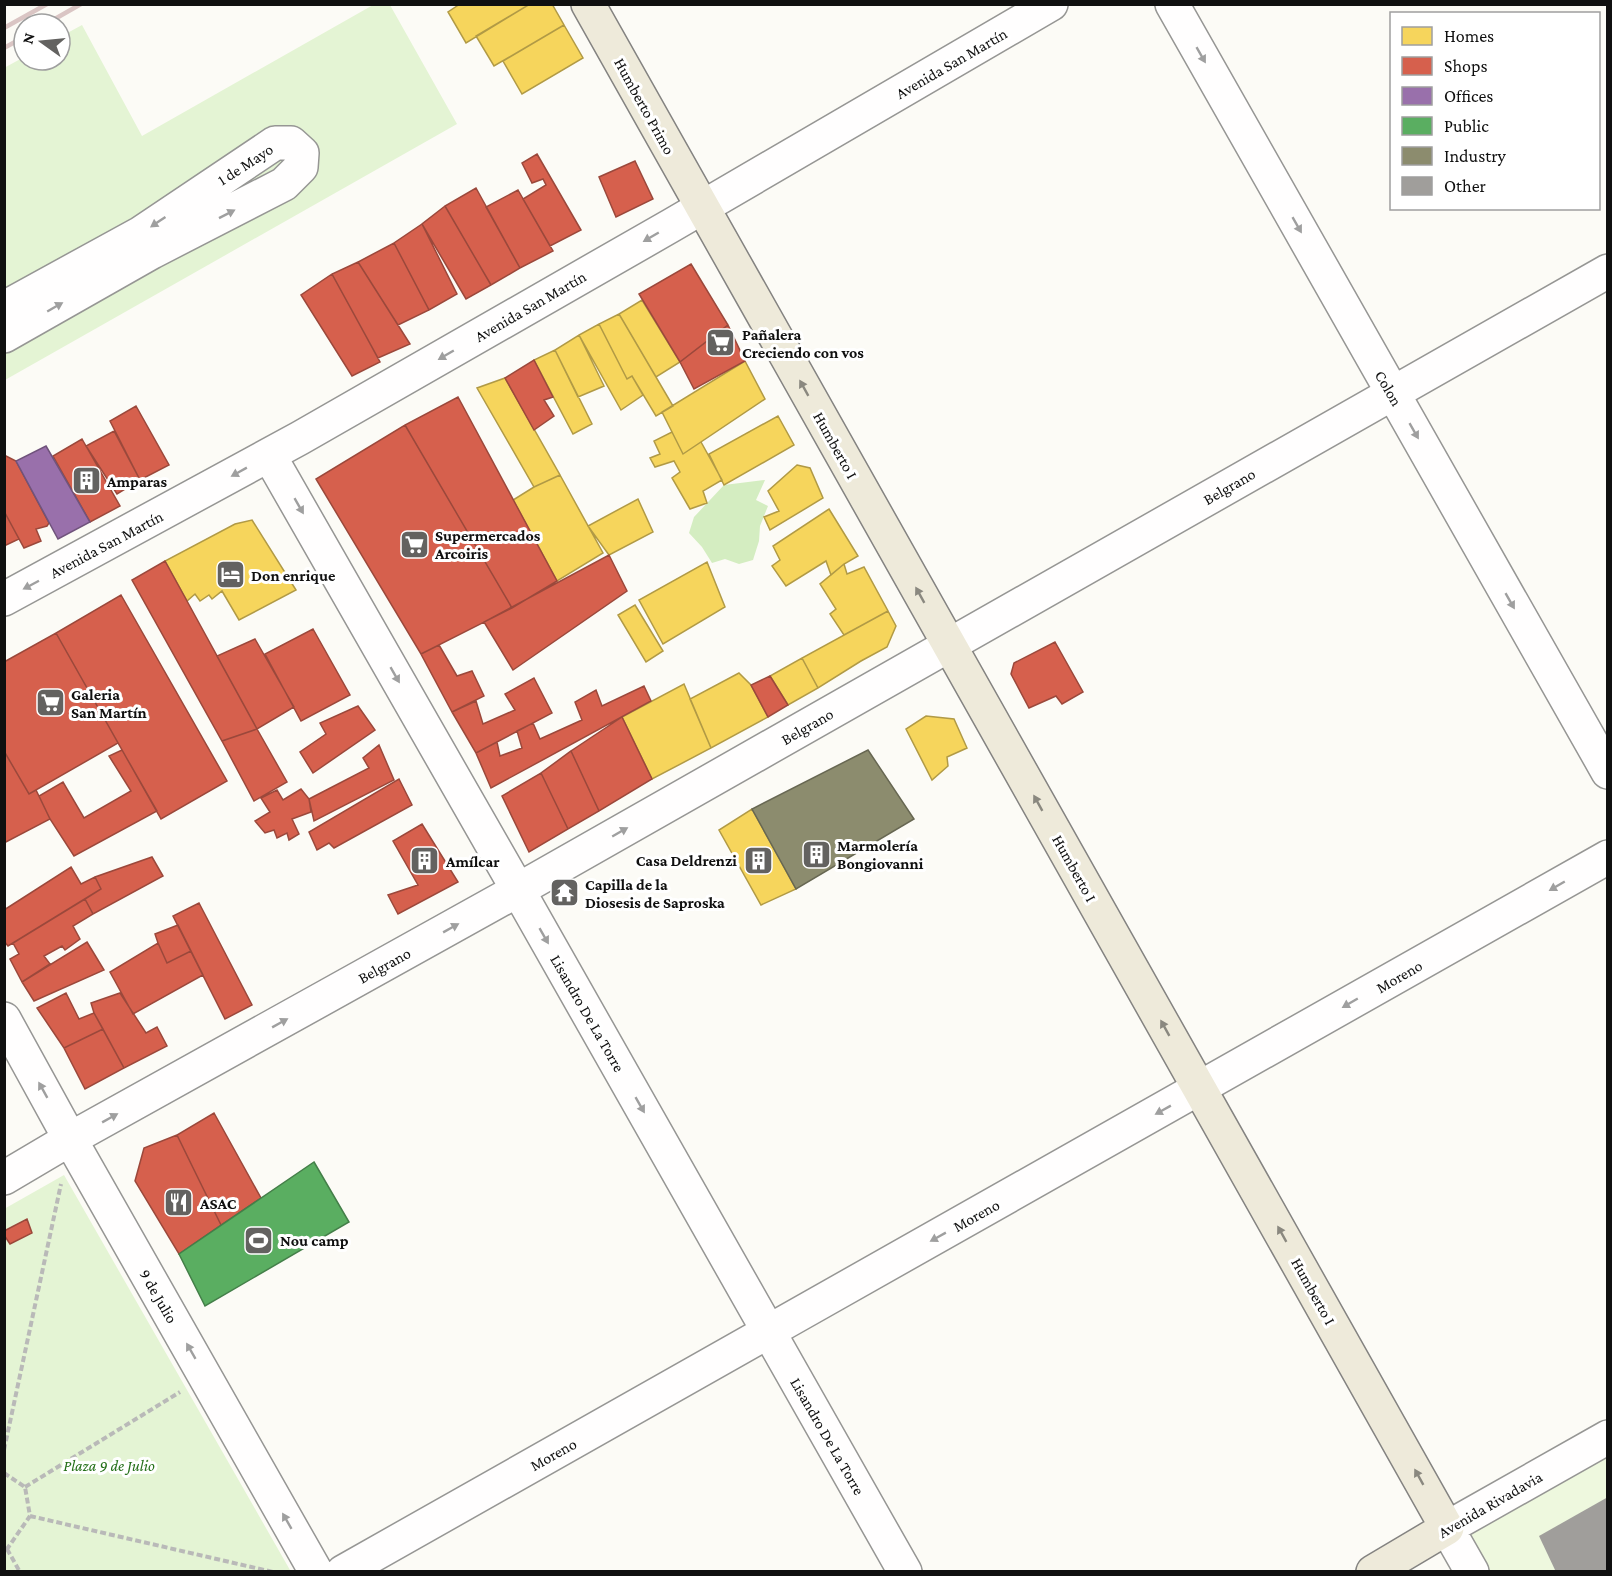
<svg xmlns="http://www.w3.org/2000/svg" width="1612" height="1576" font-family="'Crimson Pro',serif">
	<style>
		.green { fill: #e4f4d4 }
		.forest { fill: #d4edc1 }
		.pitch { fill: #eef8de }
		.homes { fill: #f6d55c; stroke: #b19a45; stroke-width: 1.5 }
		.shops { fill: #d6604d; stroke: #9b483b; stroke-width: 1.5 }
		.offices { fill: #9970ab; stroke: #70537c; stroke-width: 1.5 }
		.public { fill: #5aae61; stroke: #447f49; stroke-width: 1.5 }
		.industry { fill: #8c8c6e; stroke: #676752; stroke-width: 1.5 }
		.building { fill: #a09e9b }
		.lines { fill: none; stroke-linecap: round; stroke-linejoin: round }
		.minor-casing { stroke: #969694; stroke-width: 36 }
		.major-casing { stroke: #848381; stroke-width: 36 }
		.path { stroke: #b9b9b8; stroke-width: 4; stroke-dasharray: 6 3; stroke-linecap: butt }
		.minor { stroke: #fffefe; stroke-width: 33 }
		.major { stroke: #eeeada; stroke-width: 33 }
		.rail { stroke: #dac5c4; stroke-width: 4.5 }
		.oneway { fill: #9f9f9f }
		.oneway2 { fill: #8a887f }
		.labels { text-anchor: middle; stroke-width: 6; stroke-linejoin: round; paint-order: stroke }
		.street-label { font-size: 16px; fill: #101010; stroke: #fff }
		.poi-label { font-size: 16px; font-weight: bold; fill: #101010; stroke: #fff; text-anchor: start }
		.park-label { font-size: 16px; font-style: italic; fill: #257019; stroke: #fff }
	</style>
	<rect width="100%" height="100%" fill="#fcfbf6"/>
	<!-- green -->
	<path class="green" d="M373,5H390L457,124L5,380L4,68L24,57V60H60V37L82,25L142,136Z
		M64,1175L290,1570L288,1572L5,1571L4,1209Z"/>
	<!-- forest -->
	<path class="forest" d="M765,480L756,500L768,506L760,526L759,541L753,560L739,564L725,559L712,563L702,547L689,533L694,517L724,485Z"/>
	<!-- pitch -->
	<path class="pitch" d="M1607,1437V1571H1472L1447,1528Z"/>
	<!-- homes -->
	<path class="homes" d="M460,4H530L466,43L448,12Z
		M530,4H552L564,25L494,66L476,36Z
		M564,25L583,58L522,94L503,61Z
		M642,300L680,362L656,377L619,314Z
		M619,314L673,406L656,416L632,376L627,379L599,324Z
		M599,324L627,379L632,376L643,395L621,410L579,335Z
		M579,335L604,386L578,397L555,350Z
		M555,350L592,424L573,434L534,360Z
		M745,361L765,399L683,454L662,412Z
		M505,378L560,475L534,487L477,388Z
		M778,416L794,445L724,485L709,454Z
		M672,432L683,454L701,442L722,480L703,491L707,503L690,509L672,478L680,472L674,461L655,467L650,458L660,454L654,441Z
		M797,465L810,468L823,498L770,530L764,517L779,511L768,491Z
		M560,475L603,553L557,581L513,500L534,487Z
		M638,499L653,532L609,555L588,526Z
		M829,509L858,556L844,564L831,575L826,561L786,586L772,566L780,560L773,546Z
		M252,520L296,590L239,620L222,591L212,599L209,595L200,601L195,594L187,601L165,561L235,524Z
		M707,562L725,607L663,644L639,600Z
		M844,564L847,574L864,567L888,611L844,635L830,614L836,609L820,584Z
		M635,605L663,651L646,662L618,615Z
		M888,611L896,626L887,647L861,661L818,688L802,658Z
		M802,658L818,688L788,705L770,676Z
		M739,673L751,685L768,717L711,748L690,699Z
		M684,684L711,748L652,779L622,717Z
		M926,716L954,719L967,748L947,757L948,766L932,780L906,729Z
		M752,809L796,889L761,905L719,830Z"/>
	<!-- shops -->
	<path class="shops" d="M537,154L581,230L550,246L523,199L546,185L543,179L532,183L522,163Z
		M635,161L653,199L616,217L599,177Z
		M476,188L520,268L491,285L445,206Z
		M518,190L553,251L520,268L486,207Z
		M445,206L491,285L466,299L422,224Z
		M422,224L457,294L429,310L394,243Z
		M394,243L429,310L398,325L358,262Z
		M358,262L410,344L378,358L332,274Z
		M691,264L728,325L680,362L639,294Z
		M332,274L380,362L352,376L301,295Z
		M728,325L745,361L694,389L680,362Z
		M534,360L553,397L544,400L554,416L534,430L505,378Z
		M458,397L557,581L512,608L405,425Z
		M136,406L169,465L140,480L110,421Z
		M405,425L512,608L421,654L316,479Z
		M114,431L140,480L117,494L86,446Z
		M82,439L120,506L90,522L53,456Z
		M4,455L16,461L49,523L47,526L36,529L41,541L24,548L4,511Z
		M4,511L19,539L4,546Z
		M609,555L627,591L513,670L484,622Z
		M165,561L187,601L257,729L222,741L132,580Z
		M121,595L227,781L161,819L56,633Z
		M313,629L350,695L301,721L265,654Z
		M56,633L118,743L29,794L4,751V662Z
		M255,639L294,707L257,729L217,656Z
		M1055,642L1083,692L1062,704L1056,696L1029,708L1011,674L1014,663Z
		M439,645L457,676L472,671L484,696L452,712L421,654Z
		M770,676L788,705L768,717L751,685Z
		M534,678L552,713L476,753L452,712L476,701L483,724L515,710L505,694Z
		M644,686L651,701L491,788L476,753L497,742L500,756L522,748L517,731L533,723L540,739L582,720L575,702L596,690L602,706Z
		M358,706L375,730L313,773L300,752L326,734L320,723Z
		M622,717L652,779L599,811L571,751Z
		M257,729L287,782L254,801L222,741Z
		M379,745L394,780L314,821L309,799L369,768L363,758Z
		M122,750L157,811L74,856L50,819L39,796L63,782L84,818L131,791L109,756Z
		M4,751L29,794L36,790L50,819L4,843Z
		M571,751L599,811L568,829L541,773Z
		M541,773L568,829L529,852L502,796Z
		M399,779L412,805L334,848L329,843L317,850L309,832Z
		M301,789L309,799L311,812L292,819L299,834L289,840L287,833L277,838L274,830L265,833L255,821L270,812L261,798L277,790L283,800Z
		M422,824L458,882L398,914L388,895L418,885L393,841Z
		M152,857L163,876L93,914L85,899L101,889L95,877Z
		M71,867L81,884L95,877L101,889L8,946L4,941V910Z
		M85,899L93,914L73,926L80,939L65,950L62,946L44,956L50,964L22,982L10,959L19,954L13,943Z
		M199,903L252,1005L225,1019L173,916Z
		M178,925L191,951L167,963L158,943L155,934Z
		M87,942L104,970L34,1001L22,982Z
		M158,943L167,963L191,951L203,975L133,1014L110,972Z
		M66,993L79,1019L94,1013L103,1029L64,1048L37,1008Z
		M120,993L146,1033L157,1027L167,1046L124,1068L94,1013L91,1003Z
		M103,1029L124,1068L85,1089L64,1048Z
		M214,1113L261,1198L221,1225L177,1135Z
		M177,1135L221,1225L179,1254L135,1181L144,1148Z
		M27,1219L32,1233L10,1244L4,1235V1231Z"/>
	<!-- offices -->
	<path class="offices" d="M46,446L90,522L58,539L16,461Z"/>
	<!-- public -->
	<path class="public" d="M314,1162L349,1222L205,1306L179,1254Z"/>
	<!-- industry -->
	<path class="industry" d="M868,750L914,819L796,889L752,809Z"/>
	<!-- building -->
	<path class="building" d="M1608,1497V1572H1556L1539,1536Z"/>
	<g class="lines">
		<defs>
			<path id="minor" d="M1172,4L1608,772
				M4,308L141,233L275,143H291L302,153L301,167L284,184L152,252L4,336
				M269,455L518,890L905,1572
				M4,599L300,438L672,225L1051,4
				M4,1019L70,1139L316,1572
				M4,1178L70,1139L518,890L1608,271
				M343,1572L1608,857
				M1472,1572L1447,1528L1608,1437"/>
			<path id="major" d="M588,4L1447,1528L1373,1572"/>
		</defs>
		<!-- minor casing -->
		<use href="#minor" class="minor-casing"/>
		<!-- major casing -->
		<use href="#major" class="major-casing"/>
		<!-- path -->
		<path class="path" d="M4,1450L61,1184
			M4,1473L25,1487L30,1516L7,1549H4
			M25,1487L180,1392
			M30,1516L273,1572
			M7,1549L20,1572"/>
		<!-- minor -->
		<use href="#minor" class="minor"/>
		<!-- major -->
		<use href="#major" class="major"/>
		<!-- rail -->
		<path class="rail" d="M46,24L81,4
			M4,28L47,4
			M4,48L24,37"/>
	</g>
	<!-- one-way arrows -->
	<defs><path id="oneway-solid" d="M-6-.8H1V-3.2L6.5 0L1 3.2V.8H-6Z" transform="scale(1.5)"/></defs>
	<g class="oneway">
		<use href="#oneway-solid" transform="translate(1201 55) rotate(60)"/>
		<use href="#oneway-solid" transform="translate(227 214) rotate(-27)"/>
		<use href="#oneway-solid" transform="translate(158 222) rotate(146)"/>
		<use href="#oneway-solid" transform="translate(1297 225) rotate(60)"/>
		<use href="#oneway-solid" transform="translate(651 237) rotate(150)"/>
		<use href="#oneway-solid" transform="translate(55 307) rotate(-30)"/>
		<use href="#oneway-solid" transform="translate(446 355) rotate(150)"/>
		<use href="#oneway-solid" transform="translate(1414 431) rotate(60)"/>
		<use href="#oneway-solid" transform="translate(239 472) rotate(151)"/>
		<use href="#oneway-solid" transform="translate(299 506) rotate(60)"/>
		<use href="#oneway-solid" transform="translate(31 585) rotate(152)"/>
		<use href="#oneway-solid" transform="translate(1510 601) rotate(60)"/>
		<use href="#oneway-solid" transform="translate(395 675) rotate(60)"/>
		<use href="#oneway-solid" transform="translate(620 832) rotate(-30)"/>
		<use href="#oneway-solid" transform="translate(1557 886) rotate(150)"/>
		<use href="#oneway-solid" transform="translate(451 928) rotate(-29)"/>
		<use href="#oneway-solid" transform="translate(544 936) rotate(60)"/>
		<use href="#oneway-solid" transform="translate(1350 1003) rotate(150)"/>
		<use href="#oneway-solid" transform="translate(280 1023) rotate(-29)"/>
		<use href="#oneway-solid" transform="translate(43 1090) rotate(-119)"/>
		<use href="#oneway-solid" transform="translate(640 1105) rotate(60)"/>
		<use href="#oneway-solid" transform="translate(1163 1110) rotate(151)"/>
		<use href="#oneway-solid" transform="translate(110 1118) rotate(-29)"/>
		<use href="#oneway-solid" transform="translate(938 1237) rotate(151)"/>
		<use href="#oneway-solid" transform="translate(191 1351) rotate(-120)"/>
		<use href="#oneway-solid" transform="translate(287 1521) rotate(-120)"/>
	</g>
	<g class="oneway2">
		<use href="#oneway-solid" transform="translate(804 388) rotate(-119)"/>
		<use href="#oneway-solid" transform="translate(920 595) rotate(-119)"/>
		<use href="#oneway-solid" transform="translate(1038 803) rotate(-119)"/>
		<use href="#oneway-solid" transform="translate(1165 1028) rotate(-119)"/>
		<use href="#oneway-solid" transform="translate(1282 1234) rotate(-119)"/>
		<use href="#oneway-solid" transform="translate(1419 1477) rotate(-119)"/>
	</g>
	<!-- icons -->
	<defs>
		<symbol id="supermarket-square" viewBox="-11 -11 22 22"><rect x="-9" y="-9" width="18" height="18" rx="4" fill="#636260" stroke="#fff"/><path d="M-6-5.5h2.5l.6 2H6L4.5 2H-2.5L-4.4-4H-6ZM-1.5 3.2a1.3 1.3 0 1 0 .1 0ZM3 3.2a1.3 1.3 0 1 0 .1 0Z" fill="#fff"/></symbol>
		<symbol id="building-square" viewBox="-11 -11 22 22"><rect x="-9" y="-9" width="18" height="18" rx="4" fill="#636260" stroke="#fff"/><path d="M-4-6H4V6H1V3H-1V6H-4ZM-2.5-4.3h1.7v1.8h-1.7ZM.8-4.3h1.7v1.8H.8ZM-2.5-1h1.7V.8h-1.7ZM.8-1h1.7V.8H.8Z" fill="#fff"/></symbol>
		<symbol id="hotel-square" viewBox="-11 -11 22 22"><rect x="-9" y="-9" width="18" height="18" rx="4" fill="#636260" stroke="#fff"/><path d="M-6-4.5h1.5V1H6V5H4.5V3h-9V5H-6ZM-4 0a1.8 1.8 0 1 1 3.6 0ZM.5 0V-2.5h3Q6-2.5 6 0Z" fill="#fff"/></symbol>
		<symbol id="temple-square" viewBox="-11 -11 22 22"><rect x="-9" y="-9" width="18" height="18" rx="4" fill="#636260" stroke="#fff"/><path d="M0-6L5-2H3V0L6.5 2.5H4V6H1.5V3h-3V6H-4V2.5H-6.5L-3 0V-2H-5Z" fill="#fff"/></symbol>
		<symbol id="restaurant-square" viewBox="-11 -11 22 22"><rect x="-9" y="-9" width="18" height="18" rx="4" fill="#636260" stroke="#fff"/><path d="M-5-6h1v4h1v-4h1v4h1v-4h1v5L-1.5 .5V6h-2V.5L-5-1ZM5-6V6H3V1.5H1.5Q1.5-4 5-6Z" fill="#fff"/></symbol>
		<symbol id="stadium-square" viewBox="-11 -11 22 22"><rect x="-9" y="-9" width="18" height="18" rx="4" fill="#636260" stroke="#fff"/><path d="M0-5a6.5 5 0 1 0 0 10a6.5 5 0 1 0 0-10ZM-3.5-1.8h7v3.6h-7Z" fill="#fff"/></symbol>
	</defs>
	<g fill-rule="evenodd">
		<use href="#supermarket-square" x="704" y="326" width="33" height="33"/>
		<use href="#building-square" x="70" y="464" width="33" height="33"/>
		<use href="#supermarket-square" x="398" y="528" width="33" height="33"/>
		<use href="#hotel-square" x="214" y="558" width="33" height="33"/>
		<use href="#supermarket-square" x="34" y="686" width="33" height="33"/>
		<use href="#building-square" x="800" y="838" width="33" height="33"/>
		<use href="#building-square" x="742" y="844" width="33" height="33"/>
		<use href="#building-square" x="408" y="844" width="33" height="33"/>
		<use href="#temple-square" x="548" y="876" width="33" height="33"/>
		<use href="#restaurant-square" x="162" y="1186" width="33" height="33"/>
		<use href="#stadium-square" x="242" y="1224" width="33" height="33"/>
	</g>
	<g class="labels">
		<!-- street labels -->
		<g class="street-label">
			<text transform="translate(951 63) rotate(-30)" y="6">Avenida San Martín</text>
			<text transform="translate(645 106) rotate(61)" y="6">Humberto Primo</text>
			<text transform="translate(245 164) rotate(-33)" y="6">1 de Mayo</text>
			<text transform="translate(530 306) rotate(-30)" y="6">Avenida San Martín</text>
			<text transform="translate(1389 388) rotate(60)" y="6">Colon</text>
			<text transform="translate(836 445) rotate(61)" y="6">Humberto I</text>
			<text transform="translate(1229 486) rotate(-30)" y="6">Belgrano</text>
			<text transform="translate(106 544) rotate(-28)" y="6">Avenida San Martín</text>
			<text transform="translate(807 726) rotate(-30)" y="6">Belgrano</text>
			<text transform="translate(1075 868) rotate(61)" y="6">Humberto I</text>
			<text transform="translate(384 965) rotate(-29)" y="6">Belgrano</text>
			<text transform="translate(1399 976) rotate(-30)" y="6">Moreno</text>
			<text transform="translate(588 1013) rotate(60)" y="6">Lisandro De La Torre</text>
			<text transform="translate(976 1215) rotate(-29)" y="6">Moreno</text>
			<text transform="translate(1314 1291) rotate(61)" y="6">Humberto I</text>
			<text transform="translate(159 1296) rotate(60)" y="6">9 de Julio</text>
			<text transform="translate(828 1436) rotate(60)" y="6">Lisandro De La Torre</text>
			<text transform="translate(553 1454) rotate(-29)" y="6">Moreno</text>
			<text transform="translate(1490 1504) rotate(-30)" y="6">Avenida Rivadavia</text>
		</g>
		<!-- poi labels -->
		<g class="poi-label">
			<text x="742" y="340">Pañalera<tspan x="742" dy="18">Creciendo con vos</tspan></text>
			<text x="107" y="487">Amparas</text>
			<text x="435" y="541">Supermercados<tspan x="435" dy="18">Arcoiris</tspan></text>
			<text x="251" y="581">Don enrique</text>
			<text x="71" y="700">Galeria<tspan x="71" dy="18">San Martín</tspan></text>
			<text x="837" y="851">Marmolería<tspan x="837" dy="18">Bongiovanni</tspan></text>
			<text x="737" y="866" text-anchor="end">Casa Deldrenzi</text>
			<text x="446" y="867">Amílcar</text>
			<text x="585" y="890">Capilla de la<tspan x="585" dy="18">Diosesis de Saproska</tspan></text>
			<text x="200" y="1209">ASAC</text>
			<text x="280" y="1246">Nou camp</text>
		</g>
		<!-- park labels -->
		<g class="park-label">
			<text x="109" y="1471">Plaza 9 de Julio</text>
		</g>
	</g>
	<!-- border -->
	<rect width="1612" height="1576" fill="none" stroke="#101010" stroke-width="12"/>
	<!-- legend -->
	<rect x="1390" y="12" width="210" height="198" fill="#ffffff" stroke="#9f9f9f" stroke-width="1.5"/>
	<rect x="1402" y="27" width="30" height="18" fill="#f6d55c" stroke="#9f9f9f" stroke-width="1.5"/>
	<text x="1444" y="42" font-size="18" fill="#101010">Homes</text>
	<rect x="1402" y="57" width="30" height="18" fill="#d6604d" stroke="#9f9f9f" stroke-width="1.5"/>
	<text x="1444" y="72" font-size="18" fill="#101010">Shops</text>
	<rect x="1402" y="87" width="30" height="18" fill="#9970ab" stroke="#9f9f9f" stroke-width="1.5"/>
	<text x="1444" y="102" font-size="18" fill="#101010">Offices</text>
	<rect x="1402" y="117" width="30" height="18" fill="#5aae61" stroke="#9f9f9f" stroke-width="1.5"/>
	<text x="1444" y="132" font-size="18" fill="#101010">Public</text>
	<rect x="1402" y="147" width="30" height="18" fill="#8c8c6e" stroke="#9f9f9f" stroke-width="1.5"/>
	<text x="1444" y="162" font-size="18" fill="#101010">Industry</text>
	<rect x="1402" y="177" width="30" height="18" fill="#a09e9b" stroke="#9f9f9f" stroke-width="1.5"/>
	<text x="1444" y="192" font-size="18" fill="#101010">Other</text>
	<!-- north arrow -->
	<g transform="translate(42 42) rotate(285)"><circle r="28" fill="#ffffff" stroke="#9f9f9f" stroke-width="1.5"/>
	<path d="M0-4.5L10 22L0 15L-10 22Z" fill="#636260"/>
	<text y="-9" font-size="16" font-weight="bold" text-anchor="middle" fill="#101010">N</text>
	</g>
</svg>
